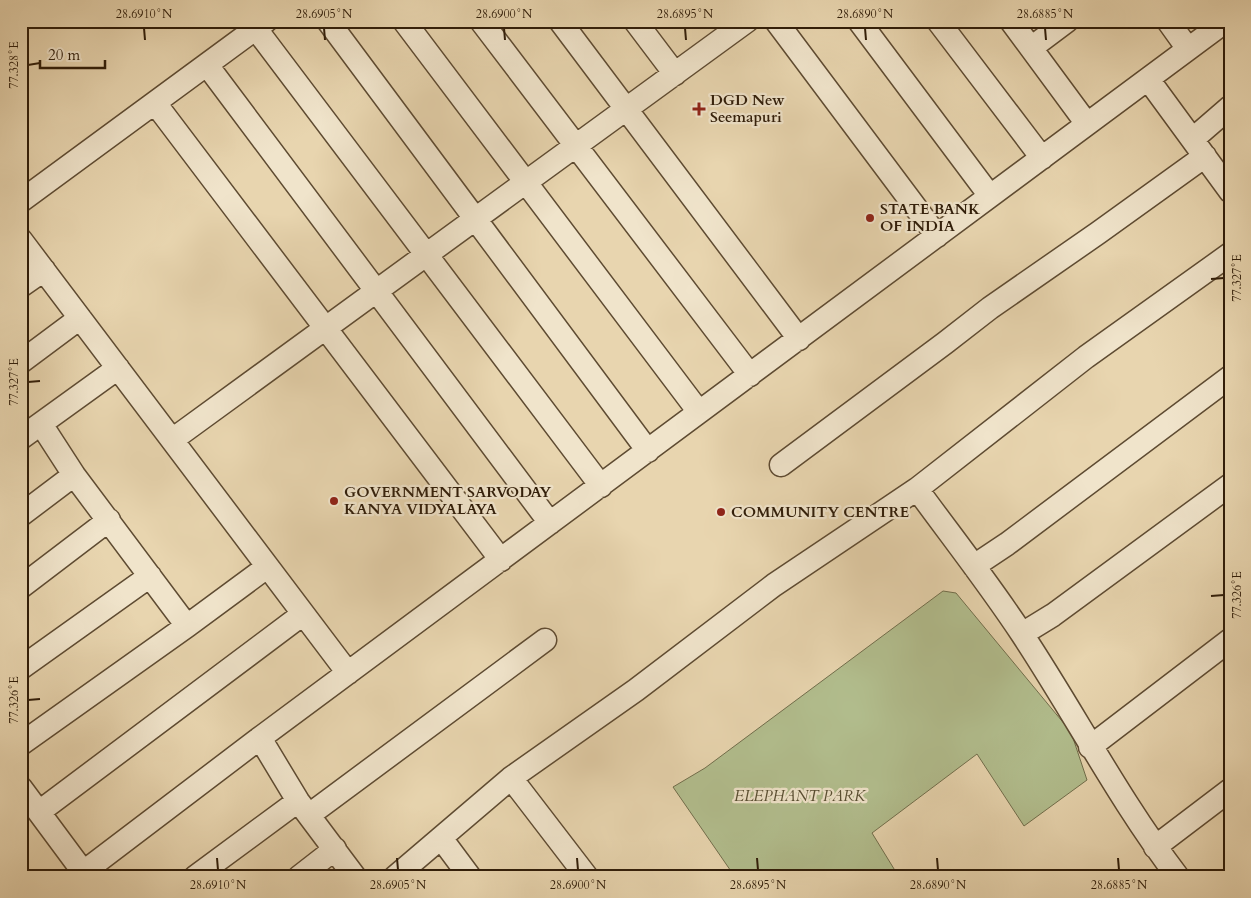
<svg xmlns="http://www.w3.org/2000/svg" width="1251" height="898" font-family="Cardo,serif">
	<style>
		.green { fill: #b2be8e; stroke: #716e4c }
		.lines { fill: none; stroke-linecap: round; stroke-linejoin: round }
		.minor-casing { stroke: #5e4b32; stroke-width: 25 }
		.minor { stroke: #f0e4cb; stroke-width: 22 }
		.ticks { fill: none; stroke: #301d09; stroke-width: 2 }
		.poi-dot { fill: #8f2418; stroke: #f0e4cb; stroke-width: 2 }
		.labels { text-anchor: middle; stroke-width: 4.5; stroke-linejoin: round; paint-order: stroke }
		.poi-label { font-size: 15px; font-weight: bold; fill: #301d09; stroke: #f0e4cb; text-anchor: start }
		.park-label { font-size: 15px; font-style: italic; fill: #574d31; stroke: #f0e4cb }
		.neatline { fill: none; stroke: #301d09; stroke-width: 2 }
		.ticks-label { font-size: 12px; text-anchor: middle; fill: #301d09 }
	</style>
	<rect width="100%" height="100%" fill="#e8d5af"/>
	<filter id="stains"><feTurbulence type="fractalNoise" baseFrequency=".004" numOctaves="4"/><feColorMatrix values="0 0 0 0 .2 0 0 0 0 .09 0 0 0 0 .02 0 0 0 .5 -.17"/></filter>
	<radialGradient id="worn" r=".72"><stop offset=".6" stop-color="#630" stop-opacity="0"/><stop offset="1" stop-color="#630" stop-opacity=".3"/></radialGradient>
	<!-- green -->
	<path class="green" d="M943,591L956,593L1071,732L1087,780L1024,826L977,754L872,833L899,877H735L673,787L705,768Z"/>
	<g class="lines">
		<defs>
			<path id="minor" d="M328,21L648,451
				M404,21L699,412
				M481,21L750,375
				M560,21L799,339
				M635,21L675,74
				M776,21L937,236
				M859,21L990,196
				M938,21L1042,158
				M1011,21L1087,124
				M1168,21L1188,49
				M256,29L601,486
				M1031,48L1067,21
				M207,65L550,523
				M1148,79L1230,191
				M155,103L501,560
				M1193,139L1230,107
				M21,201L266,21
				M21,240L348,673
				M21,286L44,270
				M21,362L80,318
				M41,424L74,475L187,626
				M21,438L118,368
				M172,440L747,21
				M781,465L945,343L990,308L1098,233L1205,156
				M917,489C952,537 989,584 1022,634C1075,714 1119,800 1178,877
				M21,515L74,475
				M974,566L1007,544L1230,377
				M21,587L109,520
				M1022,634L1053,615L1230,485
				M21,668L150,576
				M260,738L298,801L355,877
				M21,744L187,626L267,567
				M1090,747L1230,640
				M511,778L587,877
				M21,788L87,877
				M39,812L303,614
				M309,815L545,640
				M441,838L470,877
				M1155,847L1230,790
				M77,877L260,738L1226,21
				M195,877L298,801
				M299,877L335,849
				M395,877L511,778L636,690L774,585L917,489L1086,357L1230,254"/>
		</defs>
		<!-- minor casing -->
		<use href="#minor" class="minor-casing"/>
		<!-- minor -->
		<use href="#minor" class="minor"/>
	</g>
	<!-- ticks -->
	<path class="ticks" d="M144,28L145,40M324,28L325,40M504,28L505,40M685,28L686,40M865,28L866,40M1045,28L1046,40M28,65L40,63M1211,279L1224,278M28,382L40,381M1211,596L1224,595M28,700L40,699M217,858L218,870M397,858L398,870M577,858L578,870M757,858L758,870M937,858L938,870M1118,858L1119,870"/>
	<!-- markers -->
	<g class="poi-dot">
		<path d="M696.5 101.5h5v5h5v5h-5v5h-5v-5h-5v-5h5z"/>
		<circle cx="870" cy="218" r="5"/>
		<circle cx="334" cy="501" r="5"/>
		<circle cx="721" cy="512" r="5"/>
	</g>
	<g class="labels">
		<!-- poi labels -->
		<g class="poi-label">
			<text x="710" y="105">DGD New<tspan x="710" dy="17">Seemapuri</tspan></text>
			<text x="880" y="214">STATE BANK<tspan x="880" dy="17">OF INDIA</tspan></text>
			<text x="344" y="497">GOVERNMENT SARVODAY<tspan x="344" dy="17">KANYA VIDYALAYA</tspan></text>
			<text x="731" y="517">COMMUNITY CENTRE</text>
		</g>
		<!-- park labels -->
		<g class="park-label">
			<text x="800" y="801">ELEPHANT PARK</text>
		</g>
	</g>
	<!-- margin -->
	<rect width="1251" height="898" fill="none" stroke="#e8d5af" stroke-width="55"/>
	<!-- scale -->
	<path d="M40 60v8h65v-8" fill="none" stroke="#301d09" stroke-width="2.5"/>
	<text x="48" y="60" font-size="15" fill="#301d09" stroke="#f0e4cb" stroke-width="4" paint-order="stroke">20 m</text>
	<rect x="28" y="28" width="1196" height="842" class="neatline"/>
	<g class="ticks-label">
		<text x="144" y="18">28.6910°N</text>
		<text x="324" y="18">28.6905°N</text>
		<text x="504" y="18">28.6900°N</text>
		<text x="685" y="18">28.6895°N</text>
		<text x="865" y="18">28.6890°N</text>
		<text x="1045" y="18">28.6885°N</text>
		<text transform="translate(14 65) rotate(-90)" y="4">77.328°E</text>
		<text transform="translate(1237 278) rotate(-90)" y="4">77.327°E</text>
		<text transform="translate(14 382) rotate(-90)" y="4">77.327°E</text>
		<text transform="translate(1237 595) rotate(-90)" y="4">77.326°E</text>
		<text transform="translate(14 700) rotate(-90)" y="4">77.326°E</text>
		<text x="218" y="889">28.6910°N</text>
		<text x="398" y="889">28.6905°N</text>
		<text x="578" y="889">28.6900°N</text>
		<text x="758" y="889">28.6895°N</text>
		<text x="938" y="889">28.6890°N</text>
		<text x="1119" y="889">28.6885°N</text>
	</g>
	<rect width="100%" height="100%" filter="url(#stains)"/>
	<rect width="100%" height="100%" fill="url(#worn)"/>
</svg>
